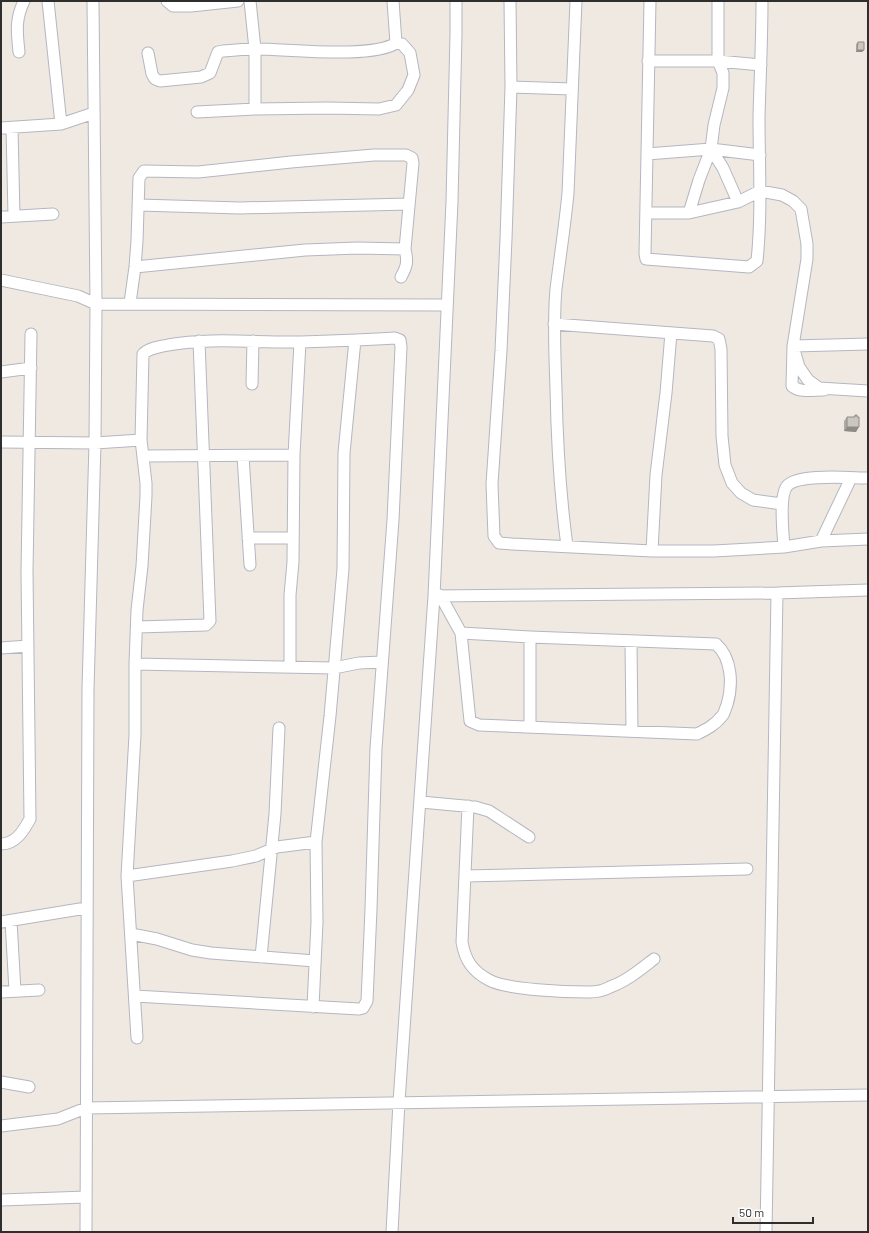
<svg xmlns="http://www.w3.org/2000/svg" width="869" height="1233" font-family="Barlow,sans-serif">
	<style>
		.lines { fill: none; stroke-linecap: round; stroke-linejoin: round }
		.minor-casing { stroke: #b4b7c1; stroke-width: 13 }
		.minor { stroke: #fff; stroke-width: 11 }
		.wall { fill: #afaba4 }
		.shaded-wall { fill: #8e8b86 }
		.building { fill: #cbc7bf; stroke: #8e8b86 }
	</style>
	<rect width="100%" height="100%" fill="#efe9e1"/>
	<g class="lines">
		<defs>
			<path id="minor" d="M48,1L61,124
				M167,1L173,6H191L238,1
				M250,1L255,49V109
				M510,1L511,87L506,239L501,351L492,484L494,536L499,543L512,544L652,551H714L784,547L821,541L868,539
				M650,1L645,254L646,259L749,267L757,261C762,213 759,165 759,117C760,78 762,40 762,1
				M19,52C17,32 15,20 24,1
				M148,53L152,74L155,79L160,81L201,77L210,73L218,52L223,51C234,50 245,49 257,49C288,49 372,59 396,43L393,1
				M648,61H718L761,65
				M511,87L572,89
				M197,112L255,109L328,108L379,109L396,105L408,90L414,75L410,53L402,44L396,43
				M1,128L61,124L94,113
				M12,128L14,216
				M711,149L723,168L738,202
				M647,154L711,149L760,155
				M139,205L240,208L409,204
				M646,213H689L738,202L760,191L782,195L793,201L801,209L807,244V259L793,346L799,367L808,380L819,388L868,391
				M689,213L699,180L711,149L714,125L723,88V73L718,61V1
				M1,217L53,214
				M135,267L305,250L358,248L405,249
				M1,280L78,296L96,304L446,305
				M130,303L135,267L137,241L139,178L144,171L198,172L217,170L291,162L374,155H406L412,158L413,163L405,249C408,262 407,266 401,277
				M554,324L713,336L719,339L721,349L722,436L725,465L732,483L741,493L753,500L782,504
				M1,372L31,368
				M252,384L253,341
				M824,390C813,390 800,393 792,386L793,346L868,344
				M1,442L95,443L141,440
				M294,455L300,342
				M143,456L294,455L293,562L290,595V667
				M243,456L250,565
				M248,538H293
				M821,541L851,478
				M567,546C560,494 557,442 556,389C555,356 553,322 556,289C560,257 565,225 568,193L576,1
				M784,547C783,533 779,496 787,486C798,473 851,478 868,478
				M652,551L656,475L666,393L671,333
				M440,595L461,633L470,721L479,725L697,734C707,729 715,725 722,716C725,713 725,708 727,705C733,685 732,658 716,644L530,637L461,633
				M435,596L777,593L868,590
				M137,627L206,625L210,621L199,341
				M631,641L632,731
				M1,648L28,646
				M135,664L334,668L359,663L382,662
				M530,727V637
				M421,802L475,807L489,811L529,837
				M468,806L462,942C465,960 472,971 489,980C507,990 567,992 589,992C596,992 605,990 610,987C627,981 641,969 654,959
				M1,844C16,844 24,830 30,819L27,572L31,334
				M127,876L232,861L256,856L277,847L316,842
				M465,876L747,869
				M11,921L15,991
				M1,922L86,908
				M131,934L157,939L192,950L211,953L315,961
				M261,957L275,814L279,728
				M1,992L39,990
				M135,996L359,1009L363,1008L367,1001L371,909L376,748L393,520L401,347L400,340L395,338C364,340 333,341 301,342C256,343 212,337 168,345C159,347 149,348 143,354L141,440L146,483V496L142,566L137,610L135,664V735L127,876L137,1038
				M313,1007L317,922L316,842L330,716L343,569L344,453L355,340
				M1,1082L29,1087
				M1,1126L58,1119L86,1108L868,1095
				M1,1200L86,1197
				M86,1232L88,689L95,443L96,304L93,1
				M392,1232L399,1102L434,596L452,202L456,34V1
				M766,1232L777,593"/>
		</defs>
		<!-- minor casing -->
		<use href="#minor" class="minor-casing"/>
		<!-- minor -->
		<use href="#minor" class="minor"/>
	</g>
	<!-- wall -->
	<path class="wall" d="M858,42L864,50L862,52H856V44Z
		M855,415L856,432L844,431V421L847,417H854Z"/>
	<!-- shaded-wall -->
	<path class="shaded-wall" d="M857,50H864L862,52H856Z
		M847,427H859L856,432L844,431Z"/>
	<!-- building -->
	<path class="building" d="M858,42H864V50H857Z
		M855,415H857V417H859V427H847V417H855Z"/>
	<!-- border -->
	<rect width="869" height="1233" fill="none" stroke="#2e2e2e" stroke-width="4"/>
	<!-- scale -->
	<path d="M733 1217v6h80v-6" fill="none" stroke="#2e2e2e" stroke-width="2"/>
	<text x="739" y="1217" font-size="12" fill="#2e2e2e" stroke="#ffffff" stroke-width="3" paint-order="stroke">50 m</text>
</svg>
